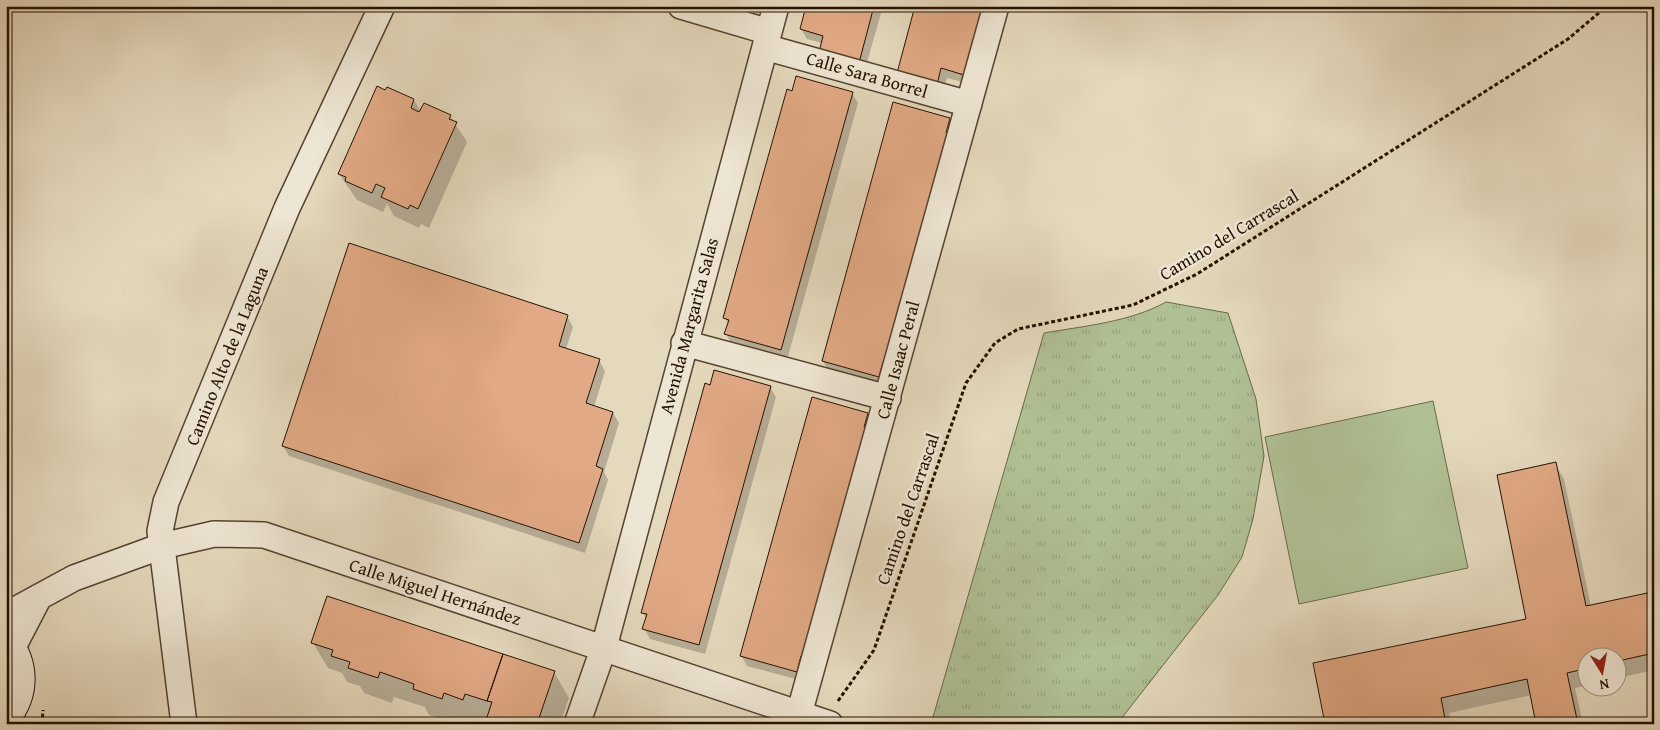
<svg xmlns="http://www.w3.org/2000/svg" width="1660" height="730" font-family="'Gentium Book Plus',serif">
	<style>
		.grass { fill: url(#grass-tufts); stroke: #6a684a }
		.green { fill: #b0c095; stroke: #6a684a }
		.shadow { fill: #0003 }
		.building { fill: #e1a985; stroke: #251100 }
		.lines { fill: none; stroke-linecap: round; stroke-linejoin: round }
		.street-casing { stroke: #55432f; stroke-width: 28 }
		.secondary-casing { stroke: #251100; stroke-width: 30 }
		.path { stroke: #251100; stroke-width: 3; stroke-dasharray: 4 2.5; stroke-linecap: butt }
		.street { stroke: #eee6d4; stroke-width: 25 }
		.secondary { stroke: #eee6d4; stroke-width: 28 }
		.labels { text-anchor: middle; stroke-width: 5; stroke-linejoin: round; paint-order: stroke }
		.street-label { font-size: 18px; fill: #251100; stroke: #eee6d4 }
	</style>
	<defs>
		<pattern id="grass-tufts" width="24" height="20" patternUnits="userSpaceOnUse" patternTransform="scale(1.25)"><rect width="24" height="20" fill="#b0c095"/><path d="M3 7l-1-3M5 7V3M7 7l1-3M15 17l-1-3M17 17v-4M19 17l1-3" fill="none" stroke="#97a47f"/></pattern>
	</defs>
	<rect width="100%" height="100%" fill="#e5d9bd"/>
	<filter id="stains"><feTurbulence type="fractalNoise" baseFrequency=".004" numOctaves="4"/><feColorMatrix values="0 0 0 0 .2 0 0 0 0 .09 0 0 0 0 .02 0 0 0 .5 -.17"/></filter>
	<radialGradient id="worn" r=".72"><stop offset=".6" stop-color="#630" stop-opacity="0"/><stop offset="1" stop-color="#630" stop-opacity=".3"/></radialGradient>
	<!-- grass -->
	<path class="grass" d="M1166,302L1228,313L1256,399L1264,456L1253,519L1242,557L1218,595L1117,724H931L1044,333C1084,326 1130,322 1166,302Z"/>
	<!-- green -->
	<path class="green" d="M1433,401L1468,568L1299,604L1265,437Z"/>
	<!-- shadow -->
	<path class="shadow" d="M676,6H760L754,29Z
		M808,6H883L864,73L822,43L807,39L801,29Z
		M917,6H992L970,84L947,78L942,95L904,84Z
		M852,93L858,103L787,360L732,345L726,334L728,325L725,318Z
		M414,100L421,112L450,116L467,142L429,228L421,224L419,228L394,216L387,204L383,212L357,200L339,174Z
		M894,104L950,120L956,130L884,387L829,372L823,361Z
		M567,316L573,327L566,349L599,360L605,371L594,407L613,413L619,423L604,472L608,480L585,553L289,456L283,446Z
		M770,387L776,397L705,654L650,639L644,628L646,619L643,612Z
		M868,414L874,424L803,681L747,666L741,655Z
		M1555,464L1564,479L1591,606L1652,594L1654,597V670L1618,678V658H1588V685L1575,688L1583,724H1538L1532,695L1449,713L1451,724H1326L1528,620Z
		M313,643L554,672L569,698L560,724H486L487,721L480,719L478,724H474L458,718L457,724L429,715L425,707L394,697L392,703L364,693L360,686L347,682L342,673L328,668Z"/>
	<!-- building -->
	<path class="building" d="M806,6H874L859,63L819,52L823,36L800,29Z
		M915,6H983L964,75L941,68L937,85L897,73Z
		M796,76L853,92L781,350L724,334L729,320L723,318L787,89L792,91Z
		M377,86L385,90L387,87L414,99L411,108L419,112L424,103L451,115L449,119L457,122L418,209L410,205L408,209L381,197L385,188L376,184L372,193L345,181L346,177L338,174Z
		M893,102L950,118L946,133L952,134L888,364L883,362L879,377L822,361Z
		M349,243L568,315L559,346L600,359L586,403L613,412L596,466L603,469L579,543L282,446Z
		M714,370L771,386L699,645L642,629L647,614L641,613L705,383L710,385Z
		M812,397L868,413L864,427L870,429L806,658L801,656L797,672L740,656Z
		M1556,462L1586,606L1652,592L1654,653L1618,661V658H1588V668L1567,673L1578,724H1536L1527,679L1441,698L1446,724H1325L1313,663L1526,619L1497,475Z
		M327,596L503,654L487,701L465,694L463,700L444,693L442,699L413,689L414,684L380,672L378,678L348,668L350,662L331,656L333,650L311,643Z
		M503,654L555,671L537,724H480V722L485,723L492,702L487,701Z"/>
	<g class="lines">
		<defs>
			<path id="street" d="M681,6L769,32
				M765,47L969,104
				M684,343L888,398
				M6,615L74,578L162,546L214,534L264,535L830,724
				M13,647L39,597
				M799,714L996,6
				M184,724L160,531L166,502L287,208L382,6
				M577,724L604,647L776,6"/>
			<path id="secondary" d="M6,639C25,664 26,693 6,718"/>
		</defs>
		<!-- street casing -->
		<use href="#street" class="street-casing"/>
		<!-- secondary casing -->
		<use href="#secondary" class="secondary-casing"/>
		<!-- path -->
		<path class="path" d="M838,701L874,650L966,383L995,343L1018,329L1133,305L1197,274L1568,39L1607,6
			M42,724L43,710"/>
		<!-- street -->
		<use href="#street" class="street"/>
		<!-- secondary -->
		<use href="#secondary" class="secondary"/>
	</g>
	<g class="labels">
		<!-- street labels -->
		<g class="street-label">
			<text transform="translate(867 75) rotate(16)" y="6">Calle Sara Borrel</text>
			<text transform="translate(1229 235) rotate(-31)" y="6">Camino del Carrascal</text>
			<text transform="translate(689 326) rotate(-75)" y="6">Avenida Margarita Salas</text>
			<text transform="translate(227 356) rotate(-68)" y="6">Camino Alto de la Laguna</text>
			<text transform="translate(898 360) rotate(-75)" y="6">Calle Isaac Peral</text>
			<text transform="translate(908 509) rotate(-71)" y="6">Camino del Carrascal</text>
			<text transform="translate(435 592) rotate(18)" y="6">Calle Miguel Hernández</text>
		</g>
	</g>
	<!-- margin -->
	<rect width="1660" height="730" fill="none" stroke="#e5d9bd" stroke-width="25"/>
	<rect x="8" y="8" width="1645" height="715" fill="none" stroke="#251100" stroke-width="2.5"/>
	<rect x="12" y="12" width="1635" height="705" fill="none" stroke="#251100"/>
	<!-- north arrow -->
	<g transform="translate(1602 672) rotate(169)"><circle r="24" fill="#eee6d4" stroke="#9e917f"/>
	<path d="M0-4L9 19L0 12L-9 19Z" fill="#8f2418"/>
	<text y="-8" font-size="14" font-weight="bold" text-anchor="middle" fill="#251100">N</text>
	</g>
	<rect width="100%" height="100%" filter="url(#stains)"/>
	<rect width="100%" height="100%" fill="url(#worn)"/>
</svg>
